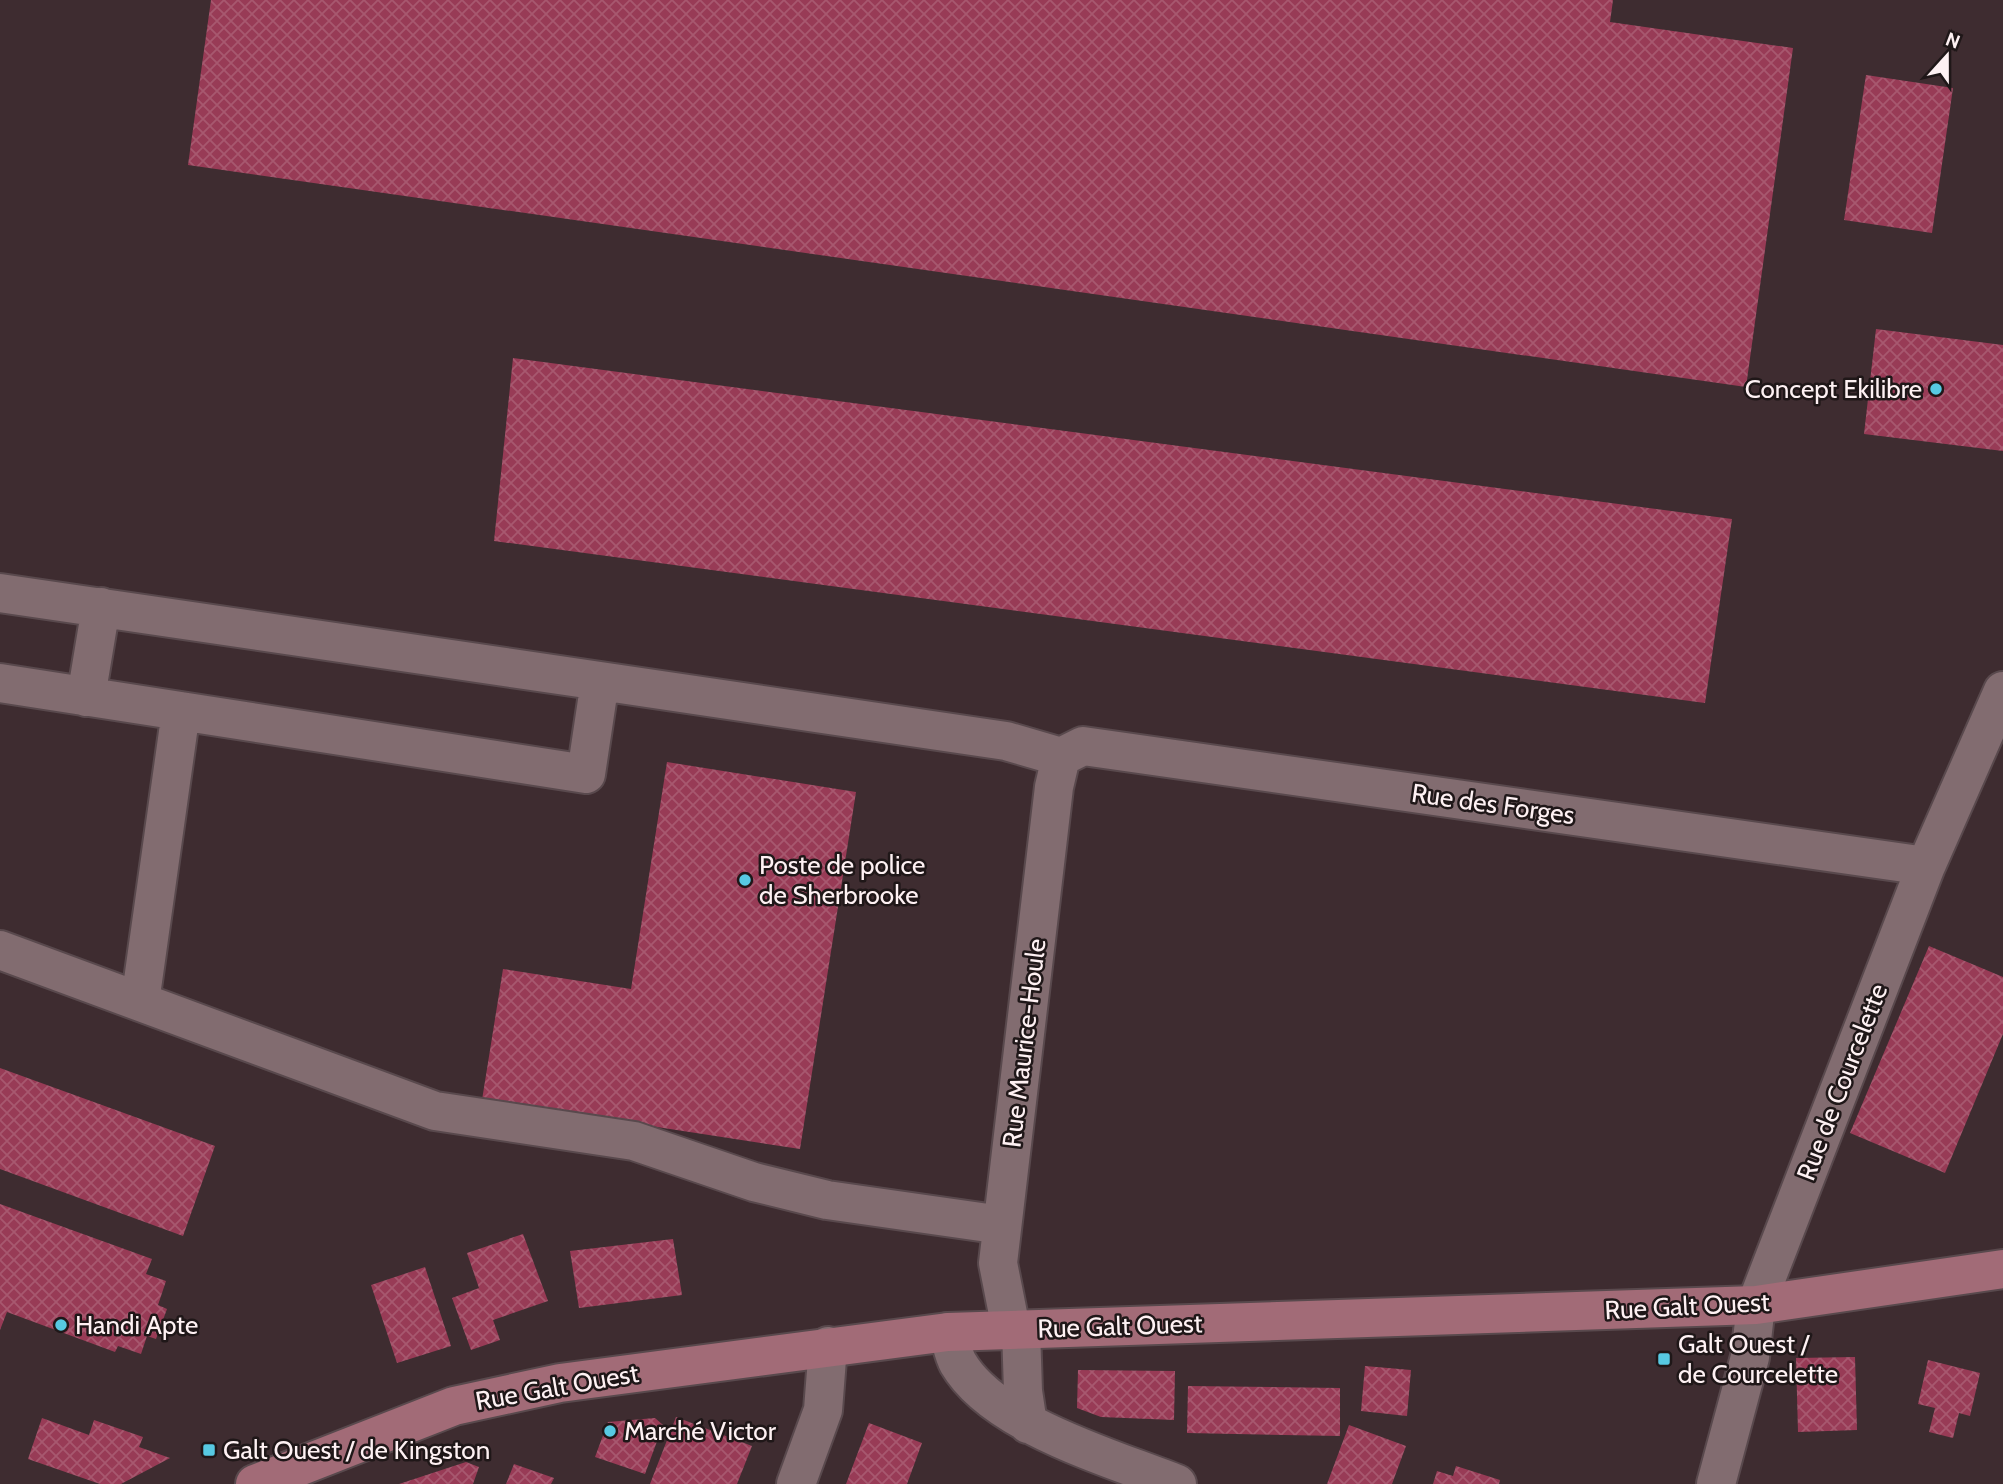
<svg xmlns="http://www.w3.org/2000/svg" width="2003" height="1484" font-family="Cabin,sans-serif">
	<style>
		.building { fill: url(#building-cross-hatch) }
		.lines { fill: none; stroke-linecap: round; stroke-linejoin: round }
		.minor-casing { stroke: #59494d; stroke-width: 42 }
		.major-casing { stroke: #59494d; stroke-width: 42 }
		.minor { stroke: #826c70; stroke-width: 38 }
		.major { stroke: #a26b77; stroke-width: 38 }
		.poi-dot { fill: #57c9e2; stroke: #1f1718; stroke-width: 2.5 }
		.labels { text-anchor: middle; stroke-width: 5; stroke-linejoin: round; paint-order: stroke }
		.poi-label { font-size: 26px; fill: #fef1f3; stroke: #1f1718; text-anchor: start }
		.street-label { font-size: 26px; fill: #fef1f3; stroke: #1f1718 }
	</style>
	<defs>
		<pattern id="building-cross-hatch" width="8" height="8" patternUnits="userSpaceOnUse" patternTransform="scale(1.75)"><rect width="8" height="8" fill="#983b56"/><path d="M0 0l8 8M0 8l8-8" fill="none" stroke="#a7586f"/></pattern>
	</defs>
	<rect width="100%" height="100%" fill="#3e2c30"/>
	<!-- building -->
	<path class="building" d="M211,0H1613L1610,22L1793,48L1746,387L188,165Z
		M1866,75L1953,88L1932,233L1844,220Z
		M1876,329L2003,345V451L1864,434Z
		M513,358L1732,519L1705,703L494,541Z
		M667,762L856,792L800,1149L482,1100L503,969L631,989Z
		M1929,946L2003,977V1034L1945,1173L1850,1133Z
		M0,1068L215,1146L183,1236L0,1169Z
		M0,1204L152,1259L146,1274L166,1281L158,1305L167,1309L156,1339L147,1336L141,1354L118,1346L115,1352L7,1312L0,1330Z
		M523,1234L548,1301L493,1320L500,1340L471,1350L452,1298L479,1288L467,1253Z
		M673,1239L682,1295L579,1308L570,1251Z
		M425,1267L451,1346L397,1363L371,1285Z
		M1855,1357L1857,1430L1798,1432L1796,1358Z
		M1928,1360L1980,1373L1970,1416L1959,1413L1953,1438L1929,1432L1935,1408L1918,1404Z
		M1365,1366L1411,1370L1407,1416L1361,1411Z
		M1078,1370L1175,1371L1174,1420L1101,1417L1077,1408Z
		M1188,1386L1340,1388V1436L1187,1433Z
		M676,1417L752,1446L737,1484H650Z
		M42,1418L89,1435L94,1420L143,1437L139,1447L170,1458L121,1484H100L28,1459Z
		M655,1418L663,1425L645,1474L595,1457L608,1422Z
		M869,1423L922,1443L907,1484H846Z
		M1349,1425L1406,1446L1392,1484H1327Z
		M466,1462L479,1467L473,1484H399Z
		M514,1464L554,1478L551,1484H506Z
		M1456,1466L1500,1480L1499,1484H1433L1437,1471L1453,1476Z"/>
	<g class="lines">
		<defs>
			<path id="minor" d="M0,593L600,681
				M0,683L586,774L600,681L1006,741L1061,757
				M86,697L101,607
				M1061,757L1083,746L1926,866
				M0,950L435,1111L634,1141L754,1182L827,1200L1002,1225
				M140,1002L181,711
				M1011,1329L998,1263L1054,787L1061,757
				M1021,1329L1023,1391L1028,1424
				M948,1332C951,1341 953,1354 958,1363C994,1425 1112,1458 1177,1484
				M796,1484L823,1410L828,1346
				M1716,1484L1750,1357L1756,1305L1926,866L2003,691"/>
			<path id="major" d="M255,1484L454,1406L560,1383L948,1332L1756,1305L2003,1269"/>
		</defs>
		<!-- minor casing -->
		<use href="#minor" class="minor-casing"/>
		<!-- major casing -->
		<use href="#major" class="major-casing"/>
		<!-- minor -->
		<use href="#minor" class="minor"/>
		<!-- major -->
		<use href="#major" class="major"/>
	</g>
	<!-- markers -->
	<g class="poi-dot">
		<circle cx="1936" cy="389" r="7"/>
		<circle cx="745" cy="880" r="7"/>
		<circle cx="61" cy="1325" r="7"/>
		<rect x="1657" y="1352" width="14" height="14" rx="3.5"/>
		<circle cx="610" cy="1431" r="7"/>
		<rect x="202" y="1443" width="14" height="14" rx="3.5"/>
	</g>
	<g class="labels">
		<!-- poi labels -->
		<g class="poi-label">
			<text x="1922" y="398" text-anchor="end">Concept Ekilibre</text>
			<text x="759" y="874">Poste de police<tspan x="759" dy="30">de Sherbrooke</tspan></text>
			<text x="75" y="1334">Handi Apte</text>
			<text x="1678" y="1353">Galt Ouest /<tspan x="1678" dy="30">de Courcelette</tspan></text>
			<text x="624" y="1440">Marché Victor</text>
			<text x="223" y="1459">Galt Ouest / de Kingston</text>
		</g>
		<!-- street labels -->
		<g class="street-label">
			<text transform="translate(1493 804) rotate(8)" y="9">Rue des Forges</text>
			<text transform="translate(1024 1043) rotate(-83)" y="9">Rue Maurice-Houle</text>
			<text transform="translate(1842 1082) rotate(-69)" y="9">Rue de Courcelette</text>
			<text transform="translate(1687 1306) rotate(-3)" y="9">Rue Galt Ouest</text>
			<text transform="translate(1120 1326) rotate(-2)" y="9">Rue Galt Ouest</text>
			<text transform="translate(557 1387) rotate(-10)" y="9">Rue Galt Ouest</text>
		</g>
	</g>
	<!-- north arrow -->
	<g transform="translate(1947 56) rotate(21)" stroke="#1f1718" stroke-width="5" paint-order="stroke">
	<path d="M0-5L12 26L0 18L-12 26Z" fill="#fef1f3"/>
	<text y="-10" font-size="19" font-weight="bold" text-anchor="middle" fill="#fef1f3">N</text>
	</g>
</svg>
